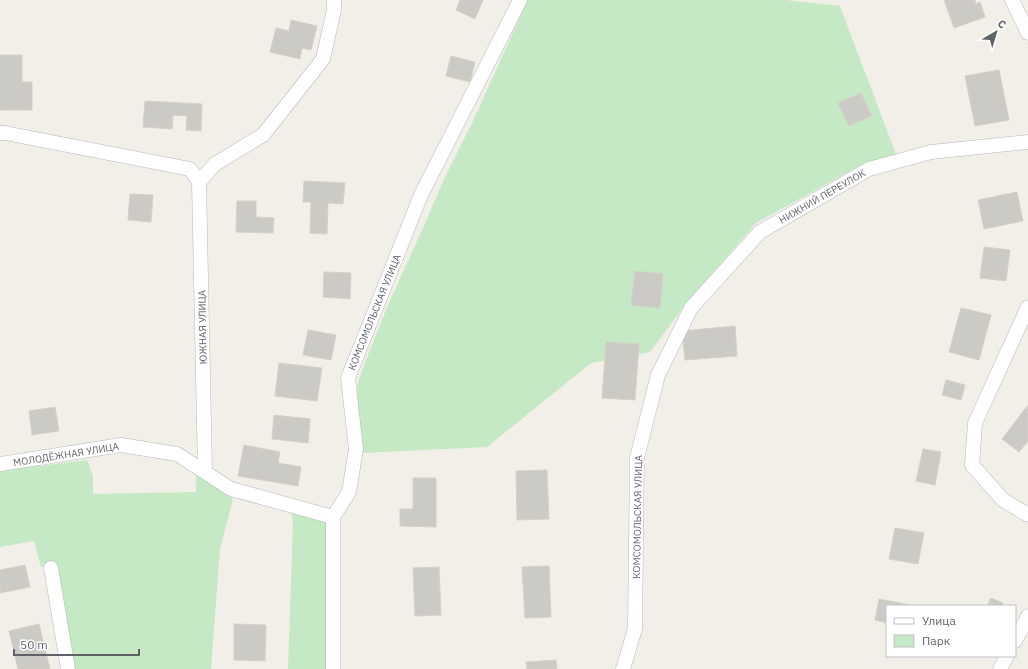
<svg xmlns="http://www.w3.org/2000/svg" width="1028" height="669" font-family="'IBM Plex Sans',sans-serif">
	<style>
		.green { fill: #c5e8c5 }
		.building { fill: #cccac5; stroke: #d6d1c6 }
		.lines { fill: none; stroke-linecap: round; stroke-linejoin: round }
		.street-casing { stroke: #b5b8bc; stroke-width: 15 }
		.street { stroke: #fff; stroke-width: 14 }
		.labels { text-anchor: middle; stroke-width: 3; stroke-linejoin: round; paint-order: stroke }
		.street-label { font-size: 10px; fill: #5f6368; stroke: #fff }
	</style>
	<rect width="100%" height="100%" fill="#f1efe8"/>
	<!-- green -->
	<path class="green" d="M526,0H786L840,6L897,157L866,162L756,223L689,300L650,352L591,363L487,447L361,453L357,385L366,360L388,305L423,228L445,177L473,121L519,19Z
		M87,460L93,476V494L196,492V474L210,482L233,499L220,549L211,669H74L57,565L41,567L34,541L0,547V472L7,470Z
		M291,513L327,521L329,669H288L293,522Z"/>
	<!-- building -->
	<path class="building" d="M460,0H483L475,19L456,10Z
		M944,0H975L976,4L980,2L985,17L954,28Z
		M291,20L317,26L311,50L302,48L300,59L270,52L276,28L289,31Z
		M0,55H22V82H32V110H0Z
		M451,56L475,62L470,82L446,76Z
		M999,70L1009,120L975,126L965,76Z
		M861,93L872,116L849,126L838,103Z
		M145,101L202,104L201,131L186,130L187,116L173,115L172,129L143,127Z
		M304,181L345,183L343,204L328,203L327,234L310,233L311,202H303Z
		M1017,192L1023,221L984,229L978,200Z
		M130,194L153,195L151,222L128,220Z
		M237,201H256V217L274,218L273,233L236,232Z
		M984,247L1010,250L1006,281L980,278Z
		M635,271L663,274L660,308L631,305Z
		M324,272L351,273L350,299L323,297Z
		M961,308L991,315L979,360L949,352Z
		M735,326L737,356L685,360L682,331Z
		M308,330L336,335L331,360L303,355Z
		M606,342L639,344L635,400L602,398Z
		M279,363L322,368L317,401L275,396Z
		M946,380L965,385L961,400L942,395Z
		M1028,405V441L1019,452L1002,439Z
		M55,407L59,431L32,435L29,411Z
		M274,415L310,419L308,443L272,439Z
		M244,445L280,452L278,463L301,467L298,486L238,476Z
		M923,449L941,452L935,485L916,481Z
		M547,470L549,519L517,520L516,471Z
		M413,478H436V527L400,526V509H413Z
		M895,528L924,533L918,564L889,559Z
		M25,565L30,587L0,593V570Z
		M549,566L551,617L525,618L522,567Z
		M439,567L441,615L415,616L413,568Z
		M991,598L1003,603L1002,606H987Z
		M879,599L910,605V606H887V623L875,620Z
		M39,624L50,669H18L9,631Z
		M234,624L266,625L265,661L234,660Z
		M556,660L557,669H527L526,662Z"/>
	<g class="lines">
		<defs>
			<path id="street" d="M1012,0L1028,33
				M0,133H5L190,169L199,182L205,472
				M199,182L215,164L263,135L323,59L334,10V0
				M1028,307L975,423L972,465L1003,500L1028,515
				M0,464L121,445L177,454L231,489L333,517
				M51,568L68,669
				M1015,641L1028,616
				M333,669V517L349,492L356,449L348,378L421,195L520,0
				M623,669L635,629L637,458L658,375L691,308L760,232L869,169L931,152L1028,142
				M1000,669L1007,656"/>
		</defs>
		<!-- street casing -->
		<use href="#street" class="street-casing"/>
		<!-- street -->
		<use href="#street" class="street"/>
	</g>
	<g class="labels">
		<!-- street labels -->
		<g class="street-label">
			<text transform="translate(822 196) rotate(-30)" y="4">НИЖНИЙ ПЕРЕУЛОК</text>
			<text transform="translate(374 312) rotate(-68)" y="4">КОМСОМОЛЬСКАЯ УЛИЦА</text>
			<text transform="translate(202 327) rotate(-91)" y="4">ЮЖНАЯ УЛИЦА</text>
			<text transform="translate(66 454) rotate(-9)" y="4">МОЛОДЁЖНАЯ УЛИЦА</text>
			<text transform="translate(637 517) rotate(-89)" y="4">КОМСОМОЛЬСКАЯ УЛИЦА</text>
		</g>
	</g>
	<!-- legend -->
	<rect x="886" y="605" width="130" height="52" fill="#ffffff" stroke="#bfc1c3"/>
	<rect x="894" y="618" width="20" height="6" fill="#ffffff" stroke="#bfc1c3"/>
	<text x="922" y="625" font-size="12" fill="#5f6368">Улица</text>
	<rect x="894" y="635" width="20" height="12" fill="#c5e8c5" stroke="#bfc1c3"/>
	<text x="922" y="645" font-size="12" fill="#5f6368">Парк</text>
	<!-- north arrow -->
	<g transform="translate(996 32) rotate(38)" stroke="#ffffff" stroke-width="3" paint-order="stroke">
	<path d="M0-3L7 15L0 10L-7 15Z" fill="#5f6368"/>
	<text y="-6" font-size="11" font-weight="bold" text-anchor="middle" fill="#5f6368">С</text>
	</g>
	<!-- scale -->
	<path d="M14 649v6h125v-6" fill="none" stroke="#5f6368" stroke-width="2"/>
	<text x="20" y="649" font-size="12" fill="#5f6368" stroke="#ffffff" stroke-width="3" paint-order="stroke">50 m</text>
</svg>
